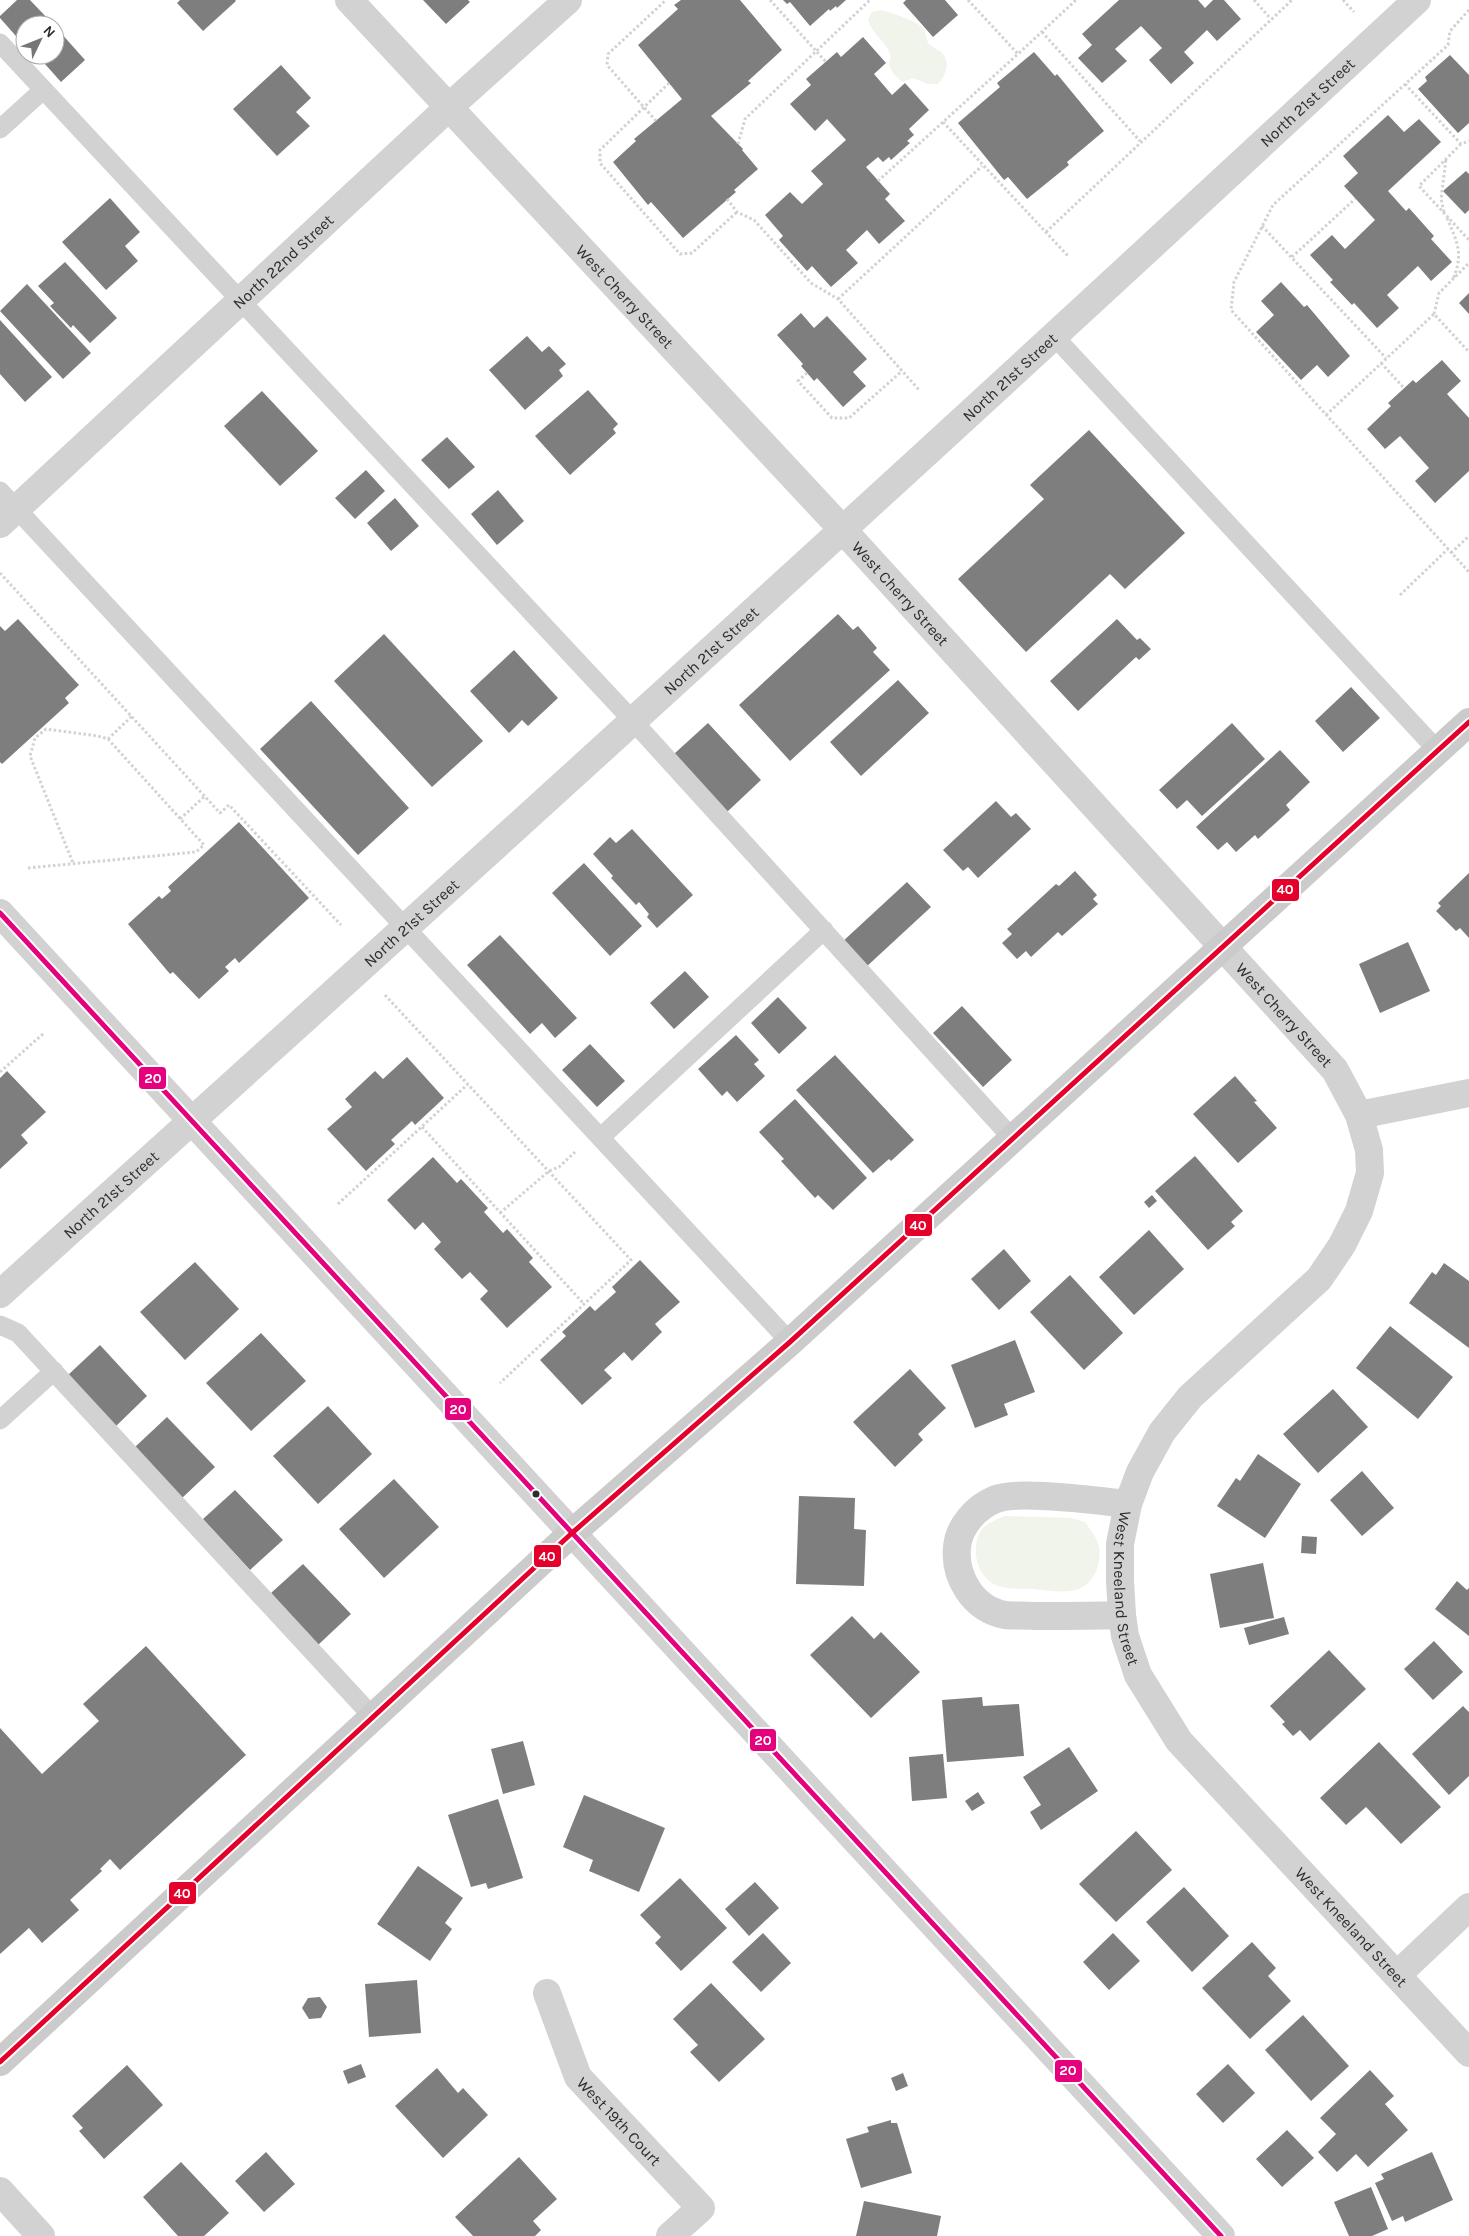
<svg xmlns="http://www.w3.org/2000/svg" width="1469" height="2236" font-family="Karla,sans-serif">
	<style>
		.green { fill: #f0f4eb }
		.building { fill: #7e7e7e }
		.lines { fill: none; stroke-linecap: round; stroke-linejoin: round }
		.path { stroke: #d2d2d2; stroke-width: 3; stroke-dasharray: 2.5 2.5; stroke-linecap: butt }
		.service { stroke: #d2d2d2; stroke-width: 19 }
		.minor { stroke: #d2d2d2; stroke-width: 28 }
		.tertiary { stroke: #d2d2d2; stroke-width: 28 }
		.secondary { stroke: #cbcbcb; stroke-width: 28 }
		.bus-1-casing { stroke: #fff; stroke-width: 9 }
		.bus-2-casing { stroke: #fff; stroke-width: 9 }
		.bus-1 { stroke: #e5007d; stroke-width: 5 }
		.bus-2 { stroke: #e4002b; stroke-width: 5 }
		.bus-dot { fill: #2d2d2d; stroke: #fff; stroke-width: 2 }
		.labels { text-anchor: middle; stroke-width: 5; stroke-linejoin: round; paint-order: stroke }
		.street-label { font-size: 16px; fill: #2d2d2d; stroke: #fff }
		.line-badge { stroke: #fff; stroke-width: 2 }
		.badge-label { font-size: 14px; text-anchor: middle; font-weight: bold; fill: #fff }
	</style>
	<rect width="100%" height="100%" fill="#fff"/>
	<!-- green -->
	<path class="green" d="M882,10C891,13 920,22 924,29C926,33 926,40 929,44C932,47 938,49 942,53C951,64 946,74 938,84H928L913,78L902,82C896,76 889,71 889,62C890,58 891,58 890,54C886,41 872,34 868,20L872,12Z
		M1005,1516L1071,1518L1085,1522C1089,1528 1094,1534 1097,1541C1104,1557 1096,1584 1078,1589C1064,1594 1047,1590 1033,1589C1016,1588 998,1591 986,1578C978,1569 975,1558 976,1546C978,1527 988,1523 1005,1516Z"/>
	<!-- building -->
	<path class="building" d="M17,0H30L49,20L43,25H25V42L23,44L0,18V16Z
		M180,0H235L236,1L203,31L177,3Z
		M423,0H468L470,2L446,24Z
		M681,0H740L782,50L748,81L751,83L711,116L743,149L742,150L758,169L734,190L736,192L683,238L651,202L648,205L613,162L636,141L634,139L682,99L638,45L678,9L674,5Z
		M783,0H846L837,8L836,6L830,11L829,9L810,26L790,2L787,4Z
		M906,0H945L958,15L933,37L903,3Z
		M1119,0H1198L1205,8L1213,0H1224L1241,19L1217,41L1207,30L1184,52L1194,63L1171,84L1149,60L1162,48L1141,26L1115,49L1127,61L1102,83L1078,58L1092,45L1082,34Z
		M60,32L85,60L61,82L37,55H55V37Z
		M863,37L886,63L874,74L892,95L905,83L929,110L909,129L914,135L907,141L910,143L891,160L889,157L883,162L878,157L866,167L890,194L885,199L905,221L879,244L867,230L846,250L858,263L831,287L812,266L807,271L779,240L783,236L765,215L790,192L802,204L823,184L811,171L846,140L827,119L815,131L790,104L811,85L806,79L837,52L841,57Z
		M1034,52L1055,76L1057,74L1104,131L1067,162L1069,165L1027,199L1008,177L1004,180L958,123L1000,87L997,83Z
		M1450,55L1469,75V123L1458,133L1418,89L1427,81L1425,77Z
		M281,65L311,98L296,112L310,126L277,156L233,109Z
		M1388,115L1404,132L1419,119L1441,142L1388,191L1406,211L1409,208L1434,236L1431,239L1452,262L1431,281L1418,266L1387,295L1399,308L1377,328L1354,303L1352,305L1330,282L1333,280L1310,255L1332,235L1345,249L1375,220L1344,186L1358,173L1343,156Z
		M1466,171L1469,174V210L1465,214L1443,191Z
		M110,198L140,232L125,246L138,261L106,290L62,242Z
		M65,262L117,318L90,343L73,325L71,328L50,306L54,303L38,286Z
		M1281,282L1304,307L1307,305L1350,356L1328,377L1317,365L1301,380L1256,332L1274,315L1261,301Z
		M27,284L91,353L63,379L0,311Z
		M1469,293V314L1459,303Z
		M801,313L814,328L827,316L867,359L853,372L866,386L843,407L817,378L814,381L801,366L803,364L777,335Z
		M0,320L52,377L25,402L0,374Z
		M527,336L542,352L549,346L566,364L559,370L563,376L525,410L489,370Z
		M1442,360L1461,381L1447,394L1469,418V471L1435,503L1415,481L1429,468L1400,436L1385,449L1367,429L1391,406L1388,403L1413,380L1416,383Z
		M588,390L618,424L613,429L616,433L570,475L535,436Z
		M262,391L318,451L280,486L224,426Z
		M1089,430L1185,533L1125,589L1110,574L1026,652L958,579L1044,499L1030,485Z
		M447,437L475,467L449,489L421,460Z
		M366,470L385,491L355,519L335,498Z
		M498,490L524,521L497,545L471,514Z
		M395,498L419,526L391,551L367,523Z
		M838,614L853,630L858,626L877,648L873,652L890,670L790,761L739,705Z
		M18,619L79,685L65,698L69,703L2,764L0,762V626L5,631Z
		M1117,619L1137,640L1140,638L1151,649L1139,660L1136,657L1078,711L1050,681Z
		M384,634L483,741L432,787L334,681Z
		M514,650L558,698L528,726L522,720L509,733L470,691Z
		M898,680L929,713L861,776L830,742Z
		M1351,687L1380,718L1343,752L1315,721Z
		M311,701L409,808L358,855L260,749Z
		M708,723L761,780L727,812L674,754Z
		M1232,723L1265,759L1202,816L1187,800L1177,809L1159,790Z
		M1280,750L1310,782L1286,805L1290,810L1258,839L1255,835L1236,852L1227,842L1218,850L1196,827Z
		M996,801L1011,817L1016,813L1031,829L978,878L968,867L963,871L943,850Z
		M239,822L309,898L239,963L235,958L225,967L229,971L199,999L173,972L170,974L128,924L159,896L162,899L171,891L168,887Z
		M632,829L693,895L657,928L647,917L649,914L639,902L636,905L611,878L613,876L593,854L610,837L616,843Z
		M584,863L642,926L610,956L552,893Z
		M1075,871L1097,895L1093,899L1098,904L1062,936L1058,932L1031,957L1026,951L1017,959L1002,943L1012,934L1007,929L1056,884L1059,886Z
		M1469,873V938L1460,928L1456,931L1436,911L1441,906L1438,903Z
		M907,882L931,907L865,968L841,943Z
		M500,935L577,1018L555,1038L542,1023L530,1034L467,965Z
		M1408,942L1430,991L1380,1013L1359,964Z
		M685,971L709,997L674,1029L650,1003Z
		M778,997L807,1028L779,1054L751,1023Z
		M962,1006L1012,1060L983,1087L933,1033Z
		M736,1035L759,1060L754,1064L765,1076L737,1102L727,1091L722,1096L698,1069Z
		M590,1044L625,1081L597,1107L562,1070Z
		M835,1055L914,1140L891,1161L889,1159L873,1173L796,1090Z
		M407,1057L444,1098L415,1125L412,1121L391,1140L395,1144L366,1171L327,1129L352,1107L345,1099L375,1071L383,1079Z
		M7,1071L46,1112L21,1135L28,1143L0,1169V1078Z
		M1235,1076L1257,1101L1254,1102L1277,1128L1238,1163L1193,1114Z
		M795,1099L867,1178L833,1210L818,1195L815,1198L781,1161L784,1159L759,1132Z
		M1195,1156L1243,1211L1231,1222L1235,1226L1208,1250L1155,1191Z
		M433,1157L457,1183L461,1179L488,1208L484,1212L503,1233L507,1229L533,1258L529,1262L552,1287L507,1328L480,1299L488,1291L470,1272L462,1279L434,1249L441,1242L423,1222L415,1230L387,1200Z
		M1152,1195L1157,1201L1149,1208L1144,1202Z
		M1149,1230L1184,1269L1134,1315L1099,1277Z
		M1004,1249L1031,1281L999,1310L971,1279Z
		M640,1260L680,1302L655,1324L662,1332L632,1361L624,1352L604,1370L612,1378L582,1405L540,1360L566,1336L562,1332L590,1306L595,1311L616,1292L612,1287Z
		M195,1262L239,1309L185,1360L140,1312Z
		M1444,1263L1469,1281V1348L1409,1303L1432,1272L1436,1275Z
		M1070,1275L1123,1333L1084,1370L1030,1312Z
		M1390,1326L1453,1377L1418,1419L1356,1368Z
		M261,1333L306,1381L251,1431L206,1383Z
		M1015,1340L1035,1392L1004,1404L1008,1415L975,1428L951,1365Z
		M100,1345L147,1396L115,1427L68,1375Z
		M910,1369L946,1408L918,1434L923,1440L895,1467L853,1422Z
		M1333,1389L1368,1427L1318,1473L1283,1434Z
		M328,1406L372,1454L318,1504L273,1456Z
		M167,1417L215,1467L182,1498L135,1447Z
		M1258,1454L1301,1484L1265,1538L1217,1506L1236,1478L1240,1481Z
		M1362,1471L1394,1508L1362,1536L1330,1500Z
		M394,1479L439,1527L384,1578L339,1529Z
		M235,1490L283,1540L250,1570L203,1519Z
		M799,1496L855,1498L854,1529L866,1530L864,1586L796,1584Z
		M1302,1536L1317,1537L1316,1554L1301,1553Z
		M1263,1563L1274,1618L1220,1628L1210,1574Z
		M303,1564L351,1614L318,1645L271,1593Z
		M1457,1581L1467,1590L1469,1588V1636L1435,1609Z
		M852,1616L874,1639L881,1632L920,1672L871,1718L810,1655Z
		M1284,1617L1289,1634L1249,1645L1244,1628Z
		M1434,1641L1463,1672L1433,1700L1404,1669Z
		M146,1646L246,1755L120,1870L110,1859L100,1869L102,1871L70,1900L79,1910L42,1943L29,1928L0,1954V1728L42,1774L99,1721L83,1704Z
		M1329,1650L1366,1689L1310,1741L1300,1730L1293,1736L1282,1724L1285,1722L1270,1706Z
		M982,1697L983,1706L1019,1704L1024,1756L947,1762L942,1700Z
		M1463,1706L1469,1712V1776L1449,1795L1412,1754Z
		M523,1741L535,1785L503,1794L491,1749Z
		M1379,1742L1441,1807L1401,1844L1366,1807L1346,1825L1320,1798Z
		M1069,1747L1098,1791L1041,1830L1030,1812L1041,1805L1023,1777Z
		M943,1754L947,1798L912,1801L909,1757Z
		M978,1792L985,1803L972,1811L965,1801Z
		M584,1795L665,1828L639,1892L589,1871L593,1860L563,1847Z
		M498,1799L523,1878L488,1889L486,1883L471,1887L448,1815Z
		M1136,1831L1172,1870L1116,1922L1079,1884Z
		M418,1866L463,1898L445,1923L452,1929L430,1961L377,1924Z
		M680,1878L727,1928L681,1971L655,1943L661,1937L640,1915Z
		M755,1882L779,1908L749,1936L725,1909Z
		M1184,1887L1229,1936L1192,1972L1146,1922Z
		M763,1933L791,1963L761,1992L732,1962Z
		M1113,1933L1140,1961L1109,1990L1083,1962Z
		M1252,1942L1276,1968L1268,1976L1291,2001L1250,2039L1202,1988Z
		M417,1980L421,2033L369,2037L365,1984Z
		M711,1983L765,2039L719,2082L690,2052L698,2045L673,2019Z
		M320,1997L327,2007L321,2018L309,2019L302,2008L308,1998Z
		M1303,2015L1349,2066L1311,2101L1265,2050Z
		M361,2064L366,2077L348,2084L343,2071Z
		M1228,2064L1255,2093L1223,2123L1196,2094Z
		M127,2065L163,2105L104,2159L79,2131L83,2128L72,2116Z
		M437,2068L458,2093L463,2088L488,2115L443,2158L395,2106Z
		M1370,2070L1394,2096L1385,2104L1408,2130L1368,2167L1356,2154L1337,2172L1318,2152L1336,2134L1320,2118Z
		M903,2073L908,2086L896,2091L891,2078Z
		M891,2120V2123H897L912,2173L861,2188L846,2139L869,2132L867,2127Z
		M1287,2130L1314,2158L1282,2187L1256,2159Z
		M266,2152L295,2184L264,2212L235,2181Z
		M1432,2152L1453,2200L1405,2222L1403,2216L1392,2221L1375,2183L1384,2179L1381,2174Z
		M519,2157L557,2199L533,2221L541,2230L535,2236H473L455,2217Z
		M181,2162L229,2213L204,2236H178L143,2197Z
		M1371,2187L1388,2229L1372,2236H1349L1334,2202Z
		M864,2201L941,2216L937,2236H856Z"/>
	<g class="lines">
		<!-- path -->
		<path class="path" d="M770,0L826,62
			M968,0L1018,54L1076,0
			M1254,0L1271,19
			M1343,0L1354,12
			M1469,10L1450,31L1448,45L1273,205L1234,282L1231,310L1469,572
			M1042,32L1140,141
			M669,83L600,150V163L680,254L692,253L737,212
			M1405,84L1461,144L1469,141
			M656,121L607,65L608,54L666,0
			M943,122L1069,257
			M738,144L745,119L870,0
			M1461,144L1419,186L1469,240
			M878,181L1018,54
			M727,199L737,212L754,220L811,283L838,299L920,391
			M1444,212L1441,199L1446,159
			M1447,218C1457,242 1464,253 1453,279
			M1262,226L1386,358
			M1046,232L1292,0
			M1292,257L1355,199
			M838,299L982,166
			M1434,314L1439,293L1469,263
			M1381,363L1404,388
			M807,373L798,381L832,418H849L902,371
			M1326,415L1434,314L1469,352
			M1451,553L1469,536
			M0,573L220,813L229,805L341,925
			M1400,595L1448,549
			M108,739L132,716
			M180,819L205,796
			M28,868L196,852L204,845L108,739L98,736L46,729L35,738L30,756L73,863
			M385,995L631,1260L500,1383
			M0,1072L44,1033
			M422,1127L584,1304
			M338,1204L468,1084
			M500,1213L549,1171L559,1167L575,1152"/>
		<!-- service -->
		<path class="service" d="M0,43L633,721L1013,1139
			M0,129L43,90
			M1054,336L1438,751
			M0,491L790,1342
			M601,1137L824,930
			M0,1325L18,1333L373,1717
			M0,1420L54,1371"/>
		<!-- minor -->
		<g class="minor">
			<path id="s1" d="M349,0L843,530L1335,1070L1359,1115L1369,1150L1370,1173L1359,1211L1342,1245L1319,1279L1190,1397L1162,1432L1140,1472L1128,1504L1120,1544V1581L1122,1615L1125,1636L1138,1675L1179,1741L1469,2053"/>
			<path id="s2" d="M0,524L449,107L568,0"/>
			<path d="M1359,1115L1469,1093"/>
			<path id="s3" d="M0,1294C475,866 949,436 1417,0"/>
			<path d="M1122,1615C1093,1616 1064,1616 1035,1616C1025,1615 1014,1616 1005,1615C973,1609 954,1577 957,1547C959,1526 976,1507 996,1499C1020,1490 1099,1501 1128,1504"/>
			<path d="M1397,1975L1469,1907"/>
			<path id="s4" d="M547,1993L578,2077L701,2208L670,2236"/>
			<path d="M0,2191L41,2236"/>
		</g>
		<!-- tertiary -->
		<path class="tertiary" d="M0,913L1221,2236"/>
		<!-- secondary -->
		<path class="secondary" d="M0,2062L572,1533L790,1342L1469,722"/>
		<defs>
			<path id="bus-1" d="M0,913L1221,2236"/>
			<path id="bus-2" d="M0,2062L572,1533L790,1342L1469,722"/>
		</defs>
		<!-- bus-1 casing -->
		<use href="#bus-1" class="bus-1-casing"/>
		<!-- bus-2 casing -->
		<use href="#bus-2" class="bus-2-casing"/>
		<!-- bus-1 -->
		<use href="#bus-1" class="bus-1"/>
		<!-- bus-2 -->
		<use href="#bus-2" class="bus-2"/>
	</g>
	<!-- markers -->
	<circle class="bus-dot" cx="536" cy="1494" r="4.5"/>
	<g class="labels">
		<!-- street labels -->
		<g class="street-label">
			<text dy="6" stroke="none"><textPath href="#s3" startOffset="1769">North 21st Street</textPath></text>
			<text dy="6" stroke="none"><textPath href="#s2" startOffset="386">North 22nd Street</textPath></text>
			<text dy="6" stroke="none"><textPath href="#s1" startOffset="405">West Cherry Street</textPath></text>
			<text dy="6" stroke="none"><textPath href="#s3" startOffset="1364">North 21st Street</textPath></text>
			<text dy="6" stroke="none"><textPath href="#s1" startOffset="810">West Cherry Street</textPath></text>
			<text dy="6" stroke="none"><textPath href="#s3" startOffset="959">North 21st Street</textPath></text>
			<text dy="6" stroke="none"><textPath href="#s3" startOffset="554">North 21st Street</textPath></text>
			<text dy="6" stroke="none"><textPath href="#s1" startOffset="1380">West Cherry Street</textPath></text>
			<text dy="6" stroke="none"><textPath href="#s3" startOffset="149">North 21st Street</textPath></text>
			<text dy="6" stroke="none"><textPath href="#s1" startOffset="2069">West Kneeland Street</textPath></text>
			<text dy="6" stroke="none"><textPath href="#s1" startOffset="2489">West Kneeland Street</textPath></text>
			<text dy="6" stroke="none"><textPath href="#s4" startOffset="150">West 19th Court</textPath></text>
		</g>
	</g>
	<g class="line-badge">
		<rect x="1271" y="878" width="29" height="24" rx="5" fill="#e4002b"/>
		<rect x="138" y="1066" width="29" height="24" rx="5" fill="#e5007d"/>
		<rect x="904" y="1213" width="29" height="24" rx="5" fill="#e4002b"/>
		<rect x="444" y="1397" width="28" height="24" rx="5" fill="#e5007d"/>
		<rect x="533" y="1544" width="29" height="24" rx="5" fill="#e4002b"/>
		<rect x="749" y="1728" width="28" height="24" rx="5" fill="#e5007d"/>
		<rect x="168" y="1881" width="29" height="24" rx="5" fill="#e4002b"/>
		<rect x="1054" y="2059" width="29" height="24" rx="5" fill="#e5007d"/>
	</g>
	<g class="badge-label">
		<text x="1285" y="894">40</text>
		<text x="153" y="1083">20</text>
		<text x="918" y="1230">40</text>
		<text x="458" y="1414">20</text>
		<text x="547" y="1561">40</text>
		<text x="763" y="1745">20</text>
		<text x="182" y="1898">40</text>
		<text x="1068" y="2075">20</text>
	</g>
	<!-- north arrow -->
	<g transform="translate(40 40) rotate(47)"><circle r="24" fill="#ffffff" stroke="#ababab"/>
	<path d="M0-4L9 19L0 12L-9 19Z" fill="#767676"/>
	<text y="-8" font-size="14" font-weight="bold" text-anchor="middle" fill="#2d2d2d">N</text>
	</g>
</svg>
